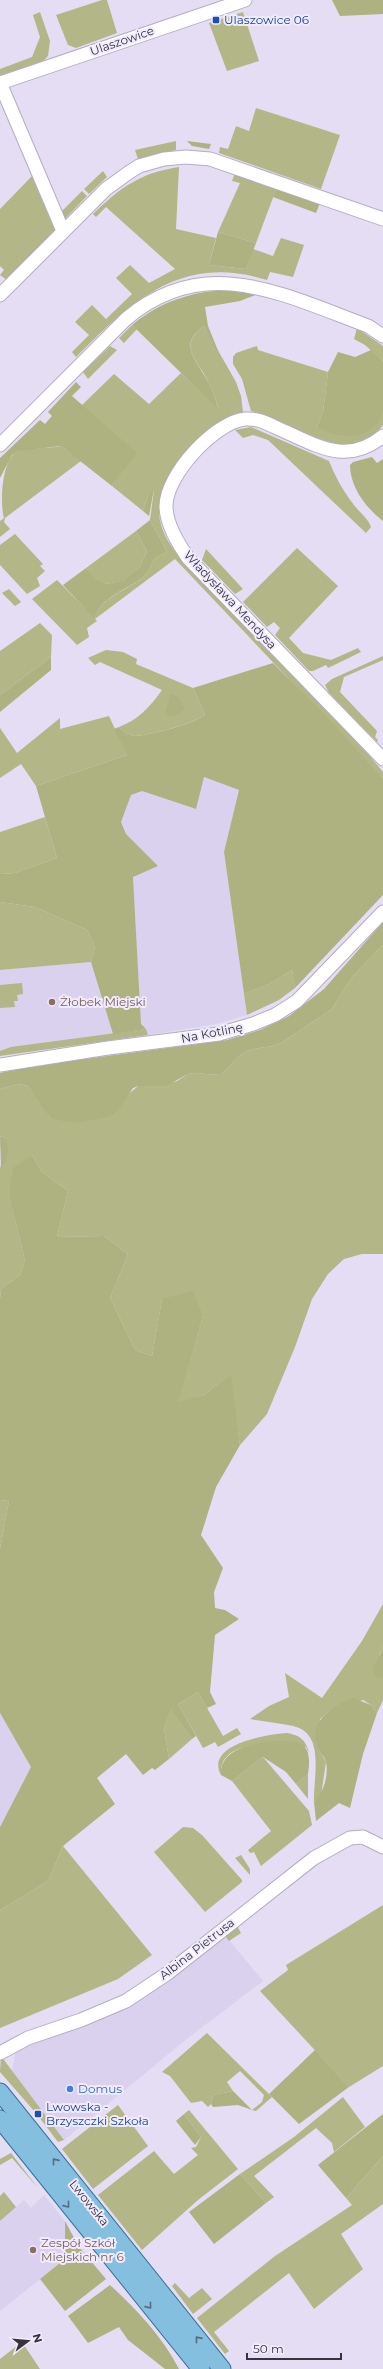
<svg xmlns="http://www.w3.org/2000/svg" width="383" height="2369" font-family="Montserrat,sans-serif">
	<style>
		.built { fill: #d9d1ee }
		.green { fill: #b3b686 }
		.forest { fill: #aeb180 }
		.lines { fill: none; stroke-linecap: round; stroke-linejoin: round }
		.minor-casing { stroke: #b3adc2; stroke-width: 15 }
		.major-casing { stroke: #347398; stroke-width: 19 }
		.minor { stroke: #fff; stroke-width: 13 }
		.major { stroke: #85bfdf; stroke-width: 17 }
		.oneway { stroke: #566b7d }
		.transit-dot { fill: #1a4fb4; stroke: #f1ebfe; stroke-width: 1.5 }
		.education-dot { fill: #8d6e63; stroke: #f1ebfe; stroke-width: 1.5 }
		.shop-dot { fill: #3f7fe0; stroke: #f1ebfe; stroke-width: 1.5 }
		.labels { text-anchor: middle; stroke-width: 4; stroke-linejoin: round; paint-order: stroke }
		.transit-label { font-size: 12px; fill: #164399; stroke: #f1ebfe; text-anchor: start }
		.street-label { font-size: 12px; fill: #36333c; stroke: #f1ebfe }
		.education-label { font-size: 12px; fill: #785e54; stroke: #f1ebfe; text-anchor: start }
		.shop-label { font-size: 12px; fill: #366cbe; stroke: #f1ebfe; text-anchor: start }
	</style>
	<rect width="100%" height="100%" fill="#e4ddf4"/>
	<!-- built -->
	<path class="built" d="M204,777L239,790L224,853L247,1015L216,1024L148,1035L141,1024L133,876L158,866L126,834L121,822L131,795L142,791L195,809Z
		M91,962L113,1034L0,1051V970Z
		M0,1713L31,1767L0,1827Z
		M223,1933L263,1981L188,2038L64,2140L12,2071L16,2050L97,2019Z
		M44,2195L65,2221V2259L0,2311V2221L24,2200L31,2208Z"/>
	<!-- green -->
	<path class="green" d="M102,0H107L117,33L76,48L68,45L56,15Z
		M40,12L50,41L48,56L42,62L0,75V69L32,57L40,37L33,15Z
		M243,12L259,61L227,71L209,23Z
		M256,108L340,135L321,189L219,153L220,147L228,149L236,126L249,131Z
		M176,141V150L138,159L135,150Z
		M179,167L176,229L216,238L209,265L246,269L253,249L273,256L281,238L304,245L293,277L270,272L267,280C181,253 132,301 76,357L72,352L89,335L75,322L92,305L106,319L132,294L116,278L130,265L149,283L175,269L106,207L96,217L93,214C121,187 140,173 179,167Z
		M103,171L107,177L89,194L84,189Z
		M235,173L277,187L256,243L218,232L240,183L232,181Z
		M34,174L58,227L7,280L0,275L4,270L0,266V209Z
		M82,191L87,196L63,221L60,213Z
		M132,325L137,329L124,343L119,338Z
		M204,326L236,382L241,396L243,412C220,417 207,431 191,448C160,483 144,514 178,555L368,754L383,772V778L175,559L95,619L97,621L87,628L89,637L77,645L32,599L57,580L95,618C99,598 128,590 143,577C156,566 145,561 167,552L150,520L154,490L148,496L143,511L112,486L136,453L81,406L114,374L149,404L181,373L219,409C215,398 210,384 204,374C192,356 181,342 204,326Z
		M357,328L383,346V361L365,345L354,339Z
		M110,346L117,350L88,379L83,372Z
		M257,346L258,350L328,372L323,412L317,427H373L383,413V425C349,472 293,420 251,411L242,379L233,364V357L236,353Z
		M251,427L329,461C335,476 343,491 354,505C359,512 368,518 371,527L366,533L268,440L253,435L243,438L235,430Z
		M61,446L81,461L5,518L4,522L10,529L0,537V521L4,518C0,505 1,458 18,451C30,447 48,449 61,446Z
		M136,531L147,551L140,567L126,580L106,584L97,581L86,568Z
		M15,534L43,564L40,566L45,571L37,578L40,586L27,594L0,565V545Z
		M297,548L338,586L289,638L303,653L331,660L358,648L361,652L328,668L326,665L313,671H309L275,635L280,628L274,622L267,627L243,602Z
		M206,549L243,589L235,594L202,560Z
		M9,589L21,602L15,606L2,593Z
		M40,623L52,635L51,657L0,695V651Z
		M106,650L123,652L137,659L136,664L193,688L205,714C198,723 146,736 135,736C128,735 123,731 119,727C138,720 150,707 162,690L100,662L95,665L88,658Z
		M383,656V660L344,677L340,692L377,731L375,737L378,740L377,742L329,693L325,685L332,679Z
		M109,716L127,755L36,786L21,764L0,778V728L17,753L60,718V729Z
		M45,817L57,858L15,873L0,874V832Z
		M0,902L35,907L87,930L95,947L91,962L0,970Z
		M383,945V1254H362L344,1259L328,1274L312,1299L295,1347L267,1414L240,1445L230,1375L204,1395L177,1403L203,1316L162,1299L152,1356L135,1350L110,1298L128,1254L104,1236L57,1237L68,1191L42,1172L32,1155L9,1194L25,1261L20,1275L1,1289L0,1299V1165L1,1168L2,1137L0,1136V1089L18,1084L28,1086L37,1098L119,1109L124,1098L138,1086H157L177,1081L188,1074L194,1073L220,1075C230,1068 236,1056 247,1051C258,1047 270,1048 281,1043L332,1009L352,977Z
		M292,970L295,988L279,1000L247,1015L244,994L269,984Z
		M22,983L23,994L17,995L18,1001H14L15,1007L0,1008V985Z
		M146,1029L148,1035L0,1056V1051L11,1047Z
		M0,1500L9,1501L0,1549Z
		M383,1604V1647L379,1655L383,1678V1700L377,1713L371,1705L363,1700L328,1712L320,1719L318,1748L326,1762L321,1796L314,1802C313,1778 326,1733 293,1726C280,1723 264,1722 250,1719L269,1706L289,1697L285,1673L322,1698L362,1641Z
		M198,1692L223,1736L237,1728L241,1734L218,1747L215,1742L203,1748L178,1704Z
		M171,1708L192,1739L169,1759L164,1728Z
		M287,1733C300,1735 306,1740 309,1753L306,1747C283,1746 218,1735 221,1775C204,1744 269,1734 287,1733Z
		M263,1757L309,1811L312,1825L261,1866L254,1852L250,1853L248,1850L271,1831L232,1781Z
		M308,1774V1799L296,1784Z
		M183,1827L193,1828L202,1835L242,1880V1882L205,1912L154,1852Z
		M63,1846L152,1955L118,1979L0,2028V1910L48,1881Z
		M241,1855L250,1869V1875L235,1858Z
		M383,1905V2066L349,2087L260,1991L288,1970L286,1965Z
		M236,1924L241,1933L229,1941L223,1933Z
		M207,2033L272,2097L256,2111L252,2110L262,2102L264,2095L240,2071L227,2082L233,2091L213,2095L211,2104L208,2107L202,2101L191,2103L170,2076L162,2072Z
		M1,2056L64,2140L58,2142L39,2117L41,2116L37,2111L35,2112L0,2072Z
		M343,2097L365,2127L334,2152L332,2143L316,2128L254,2176L274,2197L266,2203L240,2174L294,2137Z
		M118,2105L148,2146L93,2189L62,2149Z
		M189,2110L238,2169L198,2200L142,2250L98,2195L154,2151L174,2174L198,2155L191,2148L196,2147L201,2137L184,2114Z
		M11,2153L38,2188L12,2158L0,2165V2159Z
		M383,2156V2204L341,2234L363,2269L314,2309L289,2273L214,2332L229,2351L225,2354L197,2318L275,2256L352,2205L346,2198Z
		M4,2192L16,2207L0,2221V2196Z
		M175,2283L189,2298L202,2288L212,2299L193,2314L172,2286Z
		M22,2342L40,2369H0V2359Z"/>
	<!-- forest -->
	<path class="forest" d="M332,0H383V14L340,16Z
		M187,141L211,144L209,149L192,146Z
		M277,187L320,203L316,213L273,197Z
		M218,232L256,243L246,269L209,265Z
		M225,290L258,294L240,301L205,307L208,326L221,358L204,326C180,342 193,357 204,375C211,385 215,398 219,410L132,325C160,302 190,292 225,290Z
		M371,350L383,361C383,372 383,405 383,413C371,443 339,439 317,427L323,412L328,372L338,352L355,357Z
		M76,382L81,387L72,396L137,453L112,486L61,446L18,451L12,455L0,478V458L40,420L45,424L52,416L48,412Z
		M372,457L377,463L383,459V521C366,508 350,487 350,465L353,462Z
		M154,489L149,516L143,511L148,496Z
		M150,520L167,552C145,561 156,566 143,577C129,589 98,598 95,619L63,585L86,568L97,580L106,584L125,580L140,567L147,551L136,531Z
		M51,657V670L0,712V695Z
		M273,663L322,712L383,778V895L295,988L292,970L269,984L244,994L224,852L239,790L204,777L196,809L142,791L131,795L121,822L126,834L158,866L133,877L141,1024L146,1029L113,1034L91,962L95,947L87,930L35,907L0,902V874L15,873L57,858L36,786L127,755L114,729L119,727C123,731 128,735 135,736C146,736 199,723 205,714L193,688Z
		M170,694L178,697L185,709L174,716H169L166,712Z
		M383,922V945L352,977L332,1009L281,1043C270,1048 258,1047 247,1051C236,1056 230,1068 220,1075L194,1073L188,1074L166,1086H138L133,1088L119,1109L111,1116L76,1123L53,1119L46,1112L28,1086L18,1084L0,1089V1073L32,1066L227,1040L260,1030L289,1016L324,989Z
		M0,1136C12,1142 9,1160 1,1168Z
		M32,1155L42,1172L68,1191L57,1237L104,1236L128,1254L110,1298L135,1350L152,1356L162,1299L193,1291L203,1316L178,1402L204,1395L231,1374L240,1445L216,1487L201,1535L223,1568L214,1592L215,1608L225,1610L239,1619L215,1635L210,1692L216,1704L207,1708L198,1692L178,1704L196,1736L192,1739L171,1709L164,1728L169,1759L155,1770L152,1768L143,1775L126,1754L97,1778L115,1804L63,1846L48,1881L0,1910V1827L31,1767L0,1713V1549L9,1501L0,1500V1299L1,1289L20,1275L25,1261L9,1195L13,1168Z
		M383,1647V1678L376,1677L373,1669Z
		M353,1698L371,1705L377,1713L363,1754L350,1808L339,1803L316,1821L314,1802C323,1794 329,1775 326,1762C325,1757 319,1752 317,1746C308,1721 333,1706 353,1698Z
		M271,1741C300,1740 313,1741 308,1774L296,1784L286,1772L263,1757L232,1781L221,1775C219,1749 253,1744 271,1741Z
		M315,2050L349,2087L299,2124L269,2094Z
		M233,2091L252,2110L238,2105L213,2107L211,2104L213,2095Z
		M184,2114L201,2137L195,2145L176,2121Z
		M383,2114V2156L346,2198L318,2165Z
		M240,2174L266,2203L214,2244L189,2212Z
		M65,2221L79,2247L106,2279L65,2311L40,2279L65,2259Z
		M110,2285C137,2310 162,2336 179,2369H165L128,2340L119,2327L88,2343L68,2316Z"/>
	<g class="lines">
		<defs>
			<path id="minor" d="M0,83L245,0
				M0,83L63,231
				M0,295L106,189L128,173L139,166L164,159L186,157L210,159L383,219
				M383,436C346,467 315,444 277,428C267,423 257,418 245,419C215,422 166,475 166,506C166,524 178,543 188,558L383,759
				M0,445L126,319C205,252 284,295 368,326L383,336
				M0,1065L108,1048L219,1034L253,1024L275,1015L297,1001L383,912
				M0,2053L28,2038L81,2020L126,2001L168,1973L314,1858L350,1838L363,1837L383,1847"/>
			<path id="major" d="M0,2092L222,2369
				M0,2119L201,2369"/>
		</defs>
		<!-- minor casing -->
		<use href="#minor" class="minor-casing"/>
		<!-- major casing -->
		<use href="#major" class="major-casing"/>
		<!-- minor -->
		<use href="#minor" class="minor"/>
		<!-- major -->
		<use href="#major" class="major"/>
	</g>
	<!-- one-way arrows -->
	<defs><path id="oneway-chevron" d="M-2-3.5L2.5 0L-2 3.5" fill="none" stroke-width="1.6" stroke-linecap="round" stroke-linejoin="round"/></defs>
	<g class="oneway">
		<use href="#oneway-chevron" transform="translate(55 2161) rotate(-129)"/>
		<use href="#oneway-chevron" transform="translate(67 2205) rotate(51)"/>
		<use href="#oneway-chevron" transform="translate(149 2306) rotate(51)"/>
		<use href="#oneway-chevron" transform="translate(198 2339) rotate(-129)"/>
	</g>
	<!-- markers -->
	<g class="transit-dot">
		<rect x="212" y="16" width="8" height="8" rx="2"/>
		<rect x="34" y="2110" width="8" height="8" rx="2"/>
	</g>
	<g class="education-dot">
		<circle cx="52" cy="1002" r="4"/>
		<circle cx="33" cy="2250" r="4"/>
	</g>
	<circle class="shop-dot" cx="70" cy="2089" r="4"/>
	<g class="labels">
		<!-- transit labels -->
		<g class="transit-label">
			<text x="224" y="24">Ulaszowice 06</text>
			<text x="46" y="2111">Lwowska -<tspan x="46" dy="14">Brzyszczki Szkoła</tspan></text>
		</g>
		<!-- street labels -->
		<g class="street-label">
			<text transform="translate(122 41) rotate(-19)" y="4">Ulaszowice</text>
			<text transform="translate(230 600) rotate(47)" y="4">Władysława Mendysa</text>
			<text transform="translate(212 1033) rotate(-11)" y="4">Na Kotlinę</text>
			<text transform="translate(197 1949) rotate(-38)" y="4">Albina Pietrusa</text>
			<text transform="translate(89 2203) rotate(51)" y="4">Lwowska</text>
		</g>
		<!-- education labels -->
		<g class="education-label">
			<text x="60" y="1006">Żłobek Miejski</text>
			<text x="41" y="2247">Zespół Szkół<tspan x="41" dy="14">Miejskich nr 6</tspan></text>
		</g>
		<!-- shop labels -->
		<g class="shop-label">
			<text x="78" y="2093">Domus</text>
		</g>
	</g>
	<!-- north arrow -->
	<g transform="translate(28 2341) rotate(74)" stroke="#f1ebfe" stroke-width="3" paint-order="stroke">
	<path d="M0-3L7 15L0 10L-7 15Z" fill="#36333c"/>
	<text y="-6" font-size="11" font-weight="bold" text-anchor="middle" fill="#36333c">N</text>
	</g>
	<!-- scale -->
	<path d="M247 2353v6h94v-6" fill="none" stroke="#36333c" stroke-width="2"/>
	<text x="253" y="2353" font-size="12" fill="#36333c" stroke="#f1ebfe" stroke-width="3" paint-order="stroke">50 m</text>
</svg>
